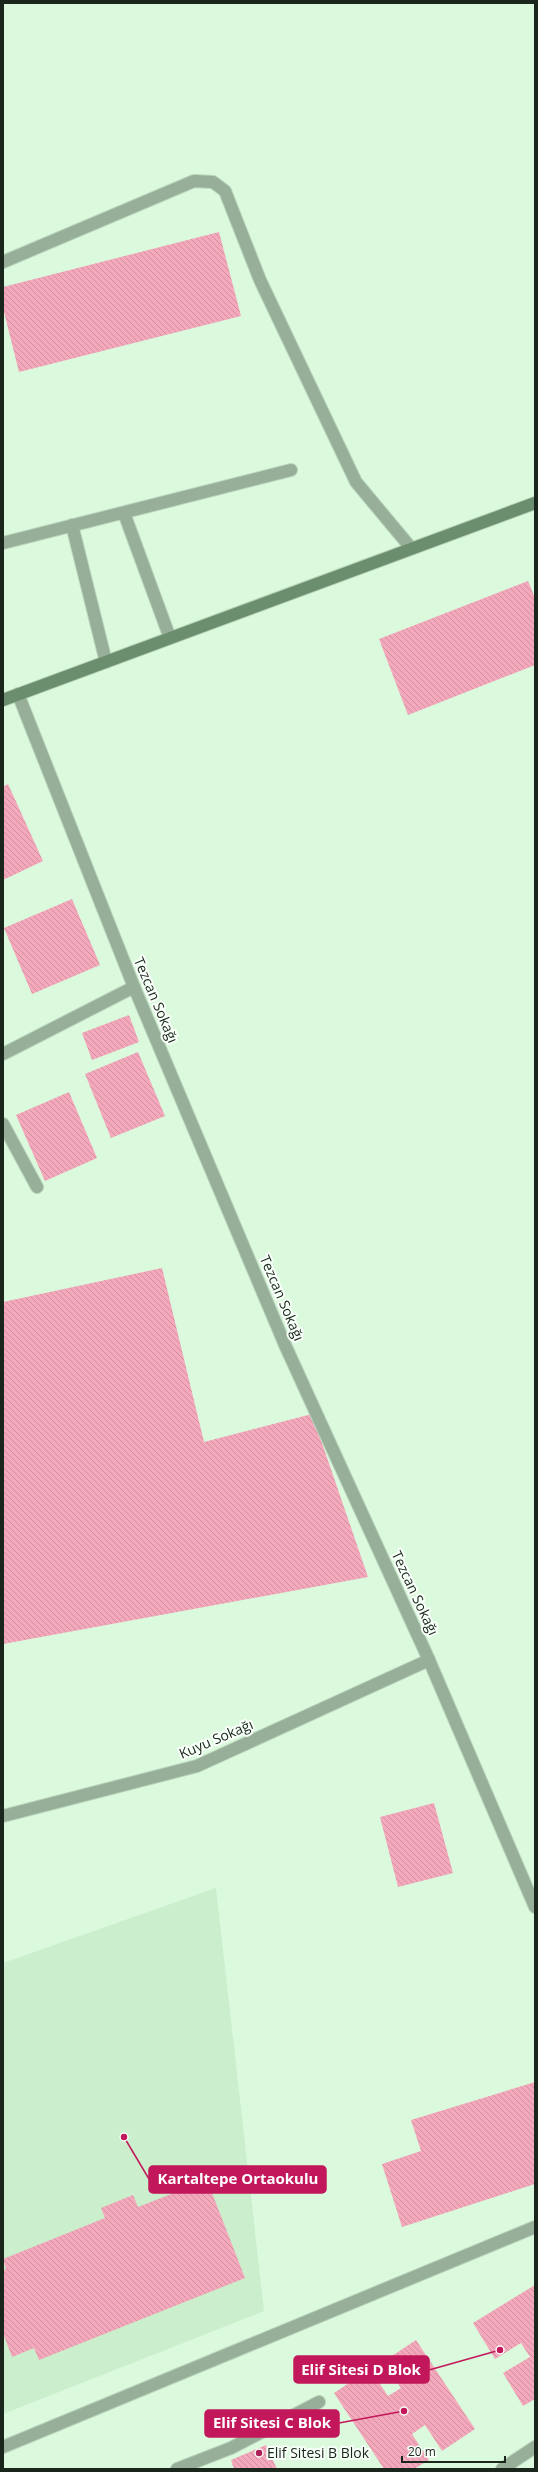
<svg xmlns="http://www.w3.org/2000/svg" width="538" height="2472" font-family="'Open Sans',sans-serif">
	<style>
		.built { fill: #cbefcd }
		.building { fill: url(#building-back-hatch) }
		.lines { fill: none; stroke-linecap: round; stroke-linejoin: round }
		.service-casing { stroke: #b8d3ba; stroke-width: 14 }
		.minor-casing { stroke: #b8d3ba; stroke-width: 14 }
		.tertiary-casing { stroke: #b8d3ba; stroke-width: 14 }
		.secondary-casing { stroke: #b8d3ba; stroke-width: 14 }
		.service { stroke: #97ae98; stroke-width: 12 }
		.minor { stroke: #97ae98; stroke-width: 12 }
		.tertiary { stroke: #97ae98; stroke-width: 12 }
		.secondary { stroke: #6b8e6e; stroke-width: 12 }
		.poi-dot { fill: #ae2059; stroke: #f9fff9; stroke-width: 1.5 }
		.labels { text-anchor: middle; stroke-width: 4; stroke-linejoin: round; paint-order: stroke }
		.street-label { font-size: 14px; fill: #1a251b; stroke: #f9fff9 }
		.poi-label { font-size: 14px; fill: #1a251b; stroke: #f9fff9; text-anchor: start }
		.leader { fill: none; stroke: #c2185b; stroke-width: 1.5 }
		.callout-dot { fill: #c2185b; stroke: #f9fff9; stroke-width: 1.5 }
		.callout { fill: #c2185b; stroke: #c2185b; stroke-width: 1.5 }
		.callout-label { font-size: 15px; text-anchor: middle; font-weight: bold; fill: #fff }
	</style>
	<defs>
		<pattern id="building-back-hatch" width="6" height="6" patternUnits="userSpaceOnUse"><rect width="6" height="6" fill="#f4a8bb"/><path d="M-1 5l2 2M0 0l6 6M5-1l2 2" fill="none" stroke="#d190a0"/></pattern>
	</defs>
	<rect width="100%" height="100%" fill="#dbf9dd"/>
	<!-- built -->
	<path class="built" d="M216,1888L264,2311L3,2414V1963Z"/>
	<!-- building -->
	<path class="building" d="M219,232L241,316L19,372L3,308V287Z
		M528,581L535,598V665L408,715L379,639Z
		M8,784L43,861L3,880V787Z
		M72,899L100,965L32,994L4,928Z
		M129,1015L139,1042L92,1060L82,1033Z
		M138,1052L165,1116L111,1138L85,1074Z
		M69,1092L97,1158L45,1181L16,1115Z
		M162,1268L204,1442L312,1414L368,1577L3,1644V1302Z
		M434,1803L453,1873L398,1887L380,1817Z
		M535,2082V2184L402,2227L382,2164L421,2151L411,2120Z
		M207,2180L245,2278L39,2360L34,2348L12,2357L3,2333V2270L6,2269L3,2259L105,2218L101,2208L133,2195L138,2207Z
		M535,2285V2399L523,2406L503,2373L530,2357L521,2343L495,2359L473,2323Z
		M416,2340L475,2429L442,2451L425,2425L412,2434L429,2460L414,2469H384L334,2393L370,2369L388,2396L401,2388L383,2362Z
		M266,2445L277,2469H234L231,2460Z"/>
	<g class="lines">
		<defs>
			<path id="service" d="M3,262L194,181L213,182L225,191L260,280L356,482L411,548
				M124,513L170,638
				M72,525L106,662
				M3,543L291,470"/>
			<path id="minor" d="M3,1054L134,987
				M3,1124L37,1187
				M3,1816L197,1766L429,1660
				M3,2447L535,2227
				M177,2469L231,2448L319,2402
				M502,2469L535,2447"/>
			<path id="tertiary" d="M18,694L134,987L285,1345L429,1660L535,1907"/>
			<path id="secondary" d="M3,700L535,503"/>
		</defs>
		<!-- service casing -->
		<use href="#service" class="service-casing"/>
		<!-- minor casing -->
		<use href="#minor" class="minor-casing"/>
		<!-- tertiary casing -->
		<use href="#tertiary" class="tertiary-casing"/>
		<!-- secondary casing -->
		<use href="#secondary" class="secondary-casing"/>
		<!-- service -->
		<use href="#service" class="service"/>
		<!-- minor -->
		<use href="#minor" class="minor"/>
		<!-- tertiary -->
		<use href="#tertiary" class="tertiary"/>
		<!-- secondary -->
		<use href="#secondary" class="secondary"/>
	</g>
	<!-- markers -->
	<circle class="poi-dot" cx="259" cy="2453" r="4"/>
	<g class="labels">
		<!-- street labels -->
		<g class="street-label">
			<text transform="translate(156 1000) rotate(67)" y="5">Tezcan Sokağı</text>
			<text transform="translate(282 1298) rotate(67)" y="5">Tezcan Sokağı</text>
			<text transform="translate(415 1593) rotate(65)" y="5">Tezcan Sokağı</text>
			<text transform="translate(216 1739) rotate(-23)" y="5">Kuyu Sokağı</text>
		</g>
		<!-- poi labels -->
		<g class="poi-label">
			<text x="267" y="2458">Elif Sitesi B Blok</text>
		</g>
	</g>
	<!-- callouts -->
	<path class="leader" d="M124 2137L149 2179M500 2350L429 2370M404 2411L339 2423"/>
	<g class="callout-dot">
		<circle cx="124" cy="2137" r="4"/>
		<circle cx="500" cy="2350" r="4"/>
		<circle cx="404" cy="2411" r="4"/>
	</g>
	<g class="callout">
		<rect x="149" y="2166" width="177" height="27" rx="4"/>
		<rect x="294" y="2356" width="135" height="27" rx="4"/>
		<rect x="205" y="2410" width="134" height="27" rx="4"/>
	</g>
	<g class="callout-label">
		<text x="238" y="2184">Kartaltepe Ortaokulu</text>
		<text x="361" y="2375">Elif Sitesi D Blok</text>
		<text x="272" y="2428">Elif Sitesi C Blok</text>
	</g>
	<!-- border -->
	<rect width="538" height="2472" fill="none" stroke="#1a251b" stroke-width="8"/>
	<!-- scale -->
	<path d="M402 2456v6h103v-6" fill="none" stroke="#1a251b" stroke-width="2"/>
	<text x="408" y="2456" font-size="12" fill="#1a251b" stroke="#f9fff9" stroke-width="3" paint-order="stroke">20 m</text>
</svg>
